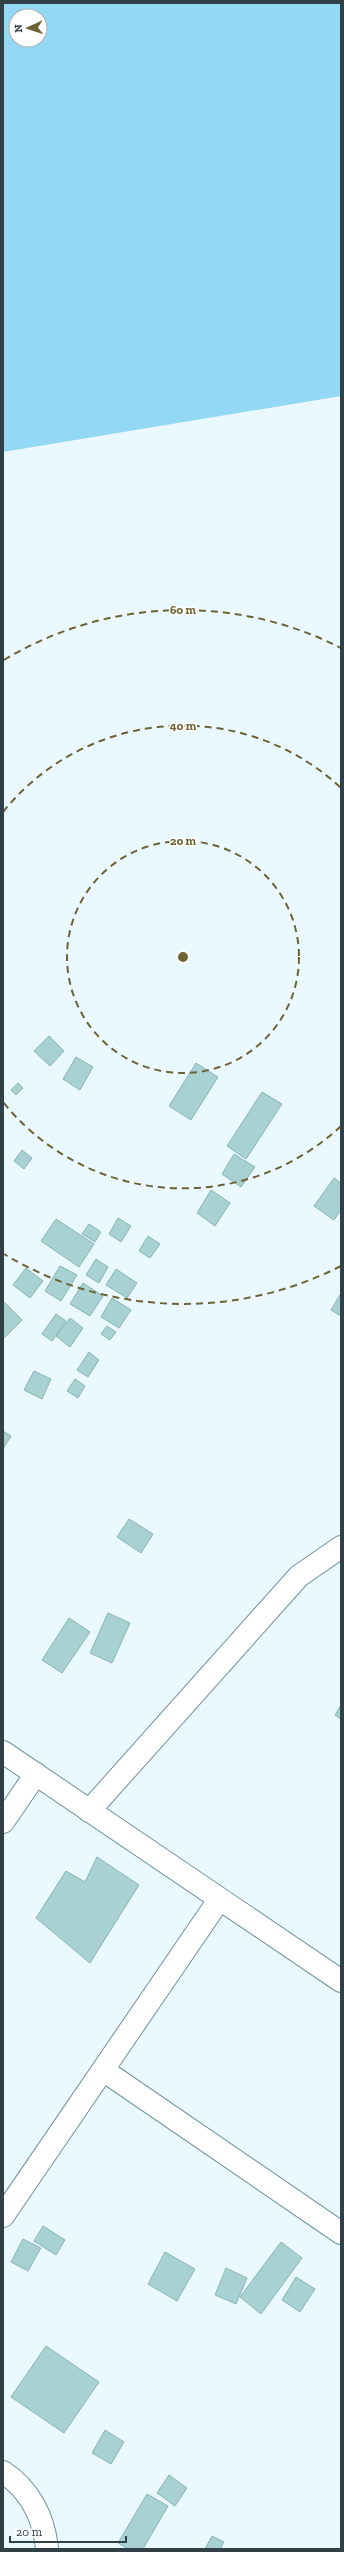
<svg xmlns="http://www.w3.org/2000/svg" width="344" height="2552" font-family="'Zilla Slab',serif">
	<style>
		.green { fill: #93d8f4; fill-rule: evenodd }
		.building { fill: #a7d1d3; stroke: #8ab4b6 }
		.lines { fill: none; stroke-linecap: round; stroke-linejoin: round }
		.street-casing { stroke: #6f92a1; stroke-width: 24 }
		.secondary-casing { stroke: #6f92a1; stroke-width: 24 }
		.street { stroke: #fff; stroke-width: 22 }
		.secondary { stroke: #fff; stroke-width: 22 }
		.ring { fill: none; stroke: #6d6431; stroke-width: 2; stroke-dasharray: 7 5 }
		.centre { fill: #6d6431; stroke: #fff; stroke-width: 2 }
		.ring-label { font-size: 12px; text-anchor: middle; font-weight: bold; fill: #6d6431; stroke: #fff; stroke-width: 3; stroke-linejoin: round; paint-order: stroke }
	</style>
	<rect width="100%" height="100%" fill="#eaf8ff"/>
	<!-- green -->
	<path class="green" d="M3,3H341V396L3,452ZM16,16H40V40H16Z"/>
	<!-- building -->
	<path class="building" d="M49,1036L64,1051L50,1066L34,1051Z
		M76,1057L93,1067L80,1090L63,1079Z
		M196,1063L218,1077L191,1120L169,1106Z
		M18,1083L23,1088L16,1095L11,1090Z
		M262,1092L282,1104L246,1159L227,1146Z
		M22,1150L32,1158L24,1169L14,1161Z
		M234,1154L255,1167L241,1187L222,1174Z
		M334,1178L341,1183V1210L334,1220L314,1206Z
		M211,1190L230,1203L215,1226L197,1213Z
		M118,1218L131,1226L121,1242L109,1234Z
		M56,1219L94,1244L79,1267L41,1241Z
		M89,1224L101,1232L95,1242L82,1234Z
		M148,1236L160,1244L150,1258L139,1251Z
		M96,1259L108,1267L99,1283L86,1275Z
		M60,1266L77,1275L61,1301L45,1291Z
		M26,1268L43,1281L30,1298L13,1285Z
		M116,1269L137,1283L127,1298L106,1285Z
		M83,1283L103,1296L90,1316L70,1304Z
		M341,1293V1316L331,1310Z
		M112,1298L131,1310L119,1328L101,1317Z
		M3,1301L22,1320L3,1339Z
		M56,1314L66,1321L52,1341L42,1334Z
		M70,1318L83,1328L70,1347L56,1336Z
		M107,1326L116,1332L110,1340L101,1334Z
		M89,1352L99,1360L88,1377L77,1370Z
		M34,1371L51,1379L42,1399L24,1390Z
		M75,1379L85,1386L78,1398L67,1391Z
		M3,1431L11,1436L3,1449Z
		M129,1519L153,1534L141,1553L117,1537Z
		M108,1613L130,1623L112,1663L90,1653Z
		M69,1618L90,1632L62,1673L42,1660Z
		M341,1705V1719L335,1715Z
		M97,1857L139,1885L90,1963L36,1918L66,1871L85,1882Z
		M43,2226L65,2240L56,2255L34,2241Z
		M23,2239L41,2248L28,2271L11,2262Z
		M281,2242L302,2258L261,2314L240,2297Z
		M165,2252L195,2269L177,2301L148,2284Z
		M226,2268L247,2278L236,2304L215,2295Z
		M296,2277L315,2289L300,2312L282,2300Z
		M46,2346L99,2382L64,2433L11,2397Z
		M105,2430L124,2442L111,2464L92,2453Z
		M169,2475L187,2488L175,2506L157,2493Z
		M147,2494L168,2506L143,2549H128L118,2543Z
		M212,2536L224,2542L220,2549H205Z"/>
	<g class="lines">
		<defs>
			<path id="street" d="M89,1811L299,1576L341,1547
				M3,1822L36,1774
				M103,2070L341,2233
				M3,2216L219,1900
				M3,2472C30,2490 44,2518 47,2549"/>
			<path id="secondary" d="M3,1752L341,1981"/>
		</defs>
		<!-- street casing -->
		<use href="#street" class="street-casing"/>
		<!-- secondary casing -->
		<use href="#secondary" class="secondary-casing"/>
		<!-- street -->
		<use href="#street" class="street"/>
		<!-- secondary -->
		<use href="#secondary" class="secondary"/>
	</g>
	<!-- distance rings -->
	<g class="ring">
		<circle cx="183" cy="957" r="116"/>
		<path d="M341 1126A231 231 0 0 1 3 1102M3 812A231 231 0 0 1 341 788"/>
		<path d="M341 1266A347 347 0 0 1 4 1254M4 660A347 347 0 0 1 341 648"/>
	</g>
	<circle cx="183" cy="957" r="6" class="centre"/>
	<g class="ring-label">
		<text x="183" y="614">60 m</text>
		<text x="183" y="730">40 m</text>
		<text x="183" y="845">20 m</text>
	</g>
	<!-- border -->
	<rect width="344" height="2552" fill="none" stroke="#313f46" stroke-width="8"/>
	<!-- north arrow -->
	<g transform="translate(28 28) rotate(267)"><circle r="19" fill="#ffffff" stroke="#adb2b5"/>
	<path d="M0-3L7 15L0 10L-7 15Z" fill="#6d6431"/>
	<text y="-6" font-size="11" font-weight="bold" text-anchor="middle" fill="#313f46">N</text>
	</g>
	<!-- scale -->
	<path d="M10 2536v6h116v-6" fill="none" stroke="#313f46" stroke-width="2"/>
	<text x="16" y="2536" font-size="12" fill="#313f46" stroke="#ffffff" stroke-width="3" paint-order="stroke">20 m</text>
</svg>
